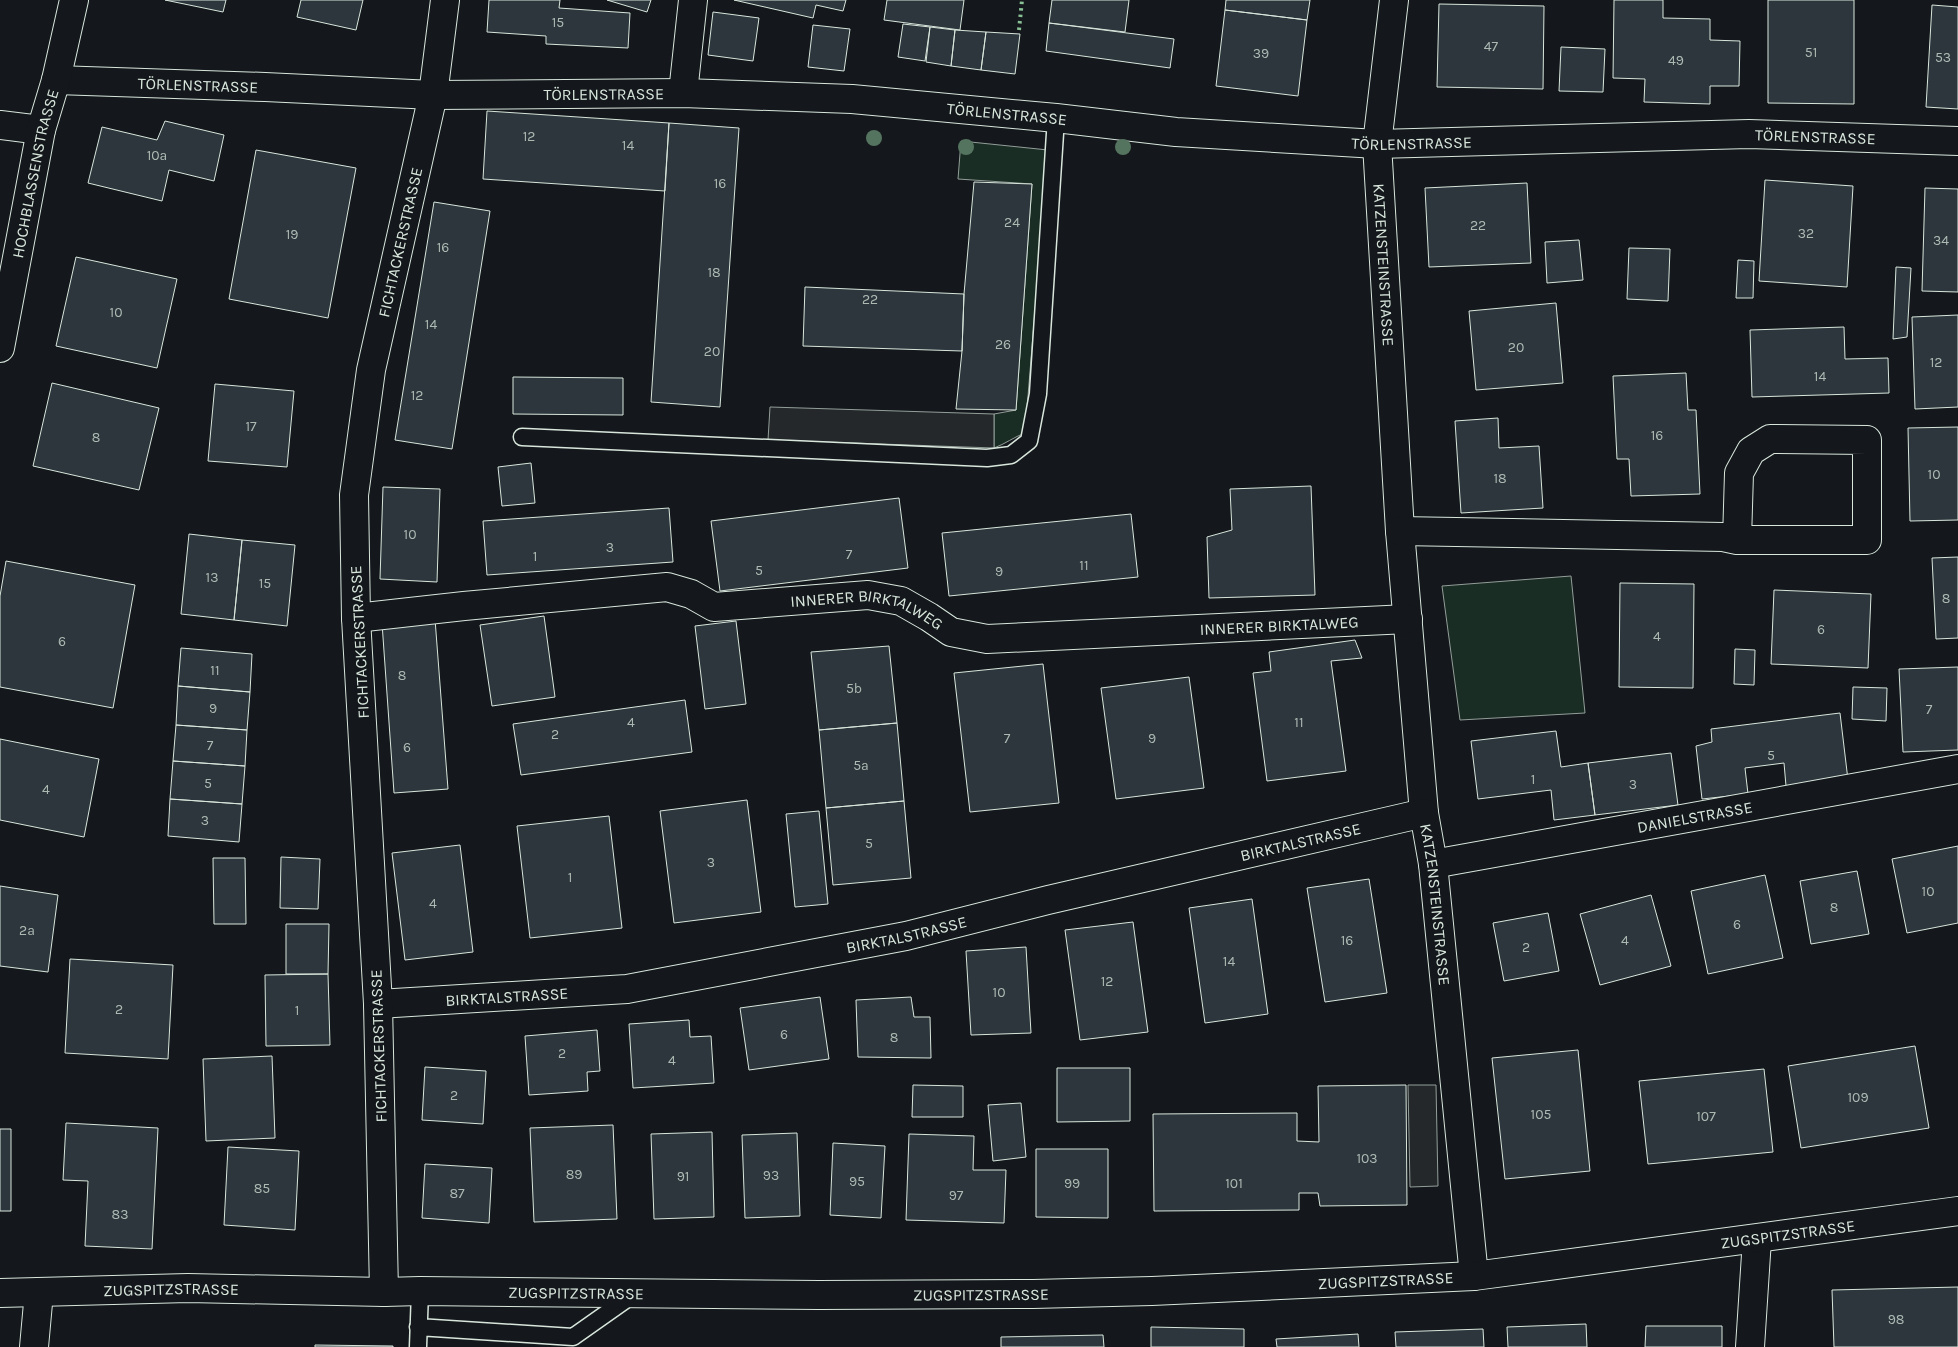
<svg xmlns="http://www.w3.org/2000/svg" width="1958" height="1347" font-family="Karla,sans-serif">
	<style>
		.green { fill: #1a2d24; stroke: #939e99 }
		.parking { fill: #24282b; stroke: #939e99 }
		.building { fill: #2c363c; stroke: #d8e6dc }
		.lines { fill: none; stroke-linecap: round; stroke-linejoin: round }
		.lane-casing { stroke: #d8e6dc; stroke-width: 19 }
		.street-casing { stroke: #d8e6dc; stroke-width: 30 }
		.primary-casing { stroke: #d8e6dc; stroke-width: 30 }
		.lane { stroke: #14181c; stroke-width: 16 }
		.street { stroke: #14181c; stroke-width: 28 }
		.primary { stroke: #14181c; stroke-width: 28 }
		.hedge { stroke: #8ac095; stroke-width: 4; stroke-dasharray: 2.5 4; stroke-linecap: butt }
		.tree { fill: #55745f }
		.labels { text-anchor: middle; stroke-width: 4; stroke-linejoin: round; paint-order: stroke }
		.number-label { font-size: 14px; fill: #adbab4 }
		.street-label { font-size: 16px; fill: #d8e6dc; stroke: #14181c }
	</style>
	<rect width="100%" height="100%" fill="#14181c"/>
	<!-- green -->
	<path class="green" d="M961,141L1048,150L1025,433C1014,437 1005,444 994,448V414L1016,410L1032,184L958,179Z
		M1571,576L1585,713L1460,720L1442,586Z"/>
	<!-- parking -->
	<path class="parking" d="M770,407L994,414V448L768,440Z
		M1408,1085H1436L1438,1186L1410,1187Z"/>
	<!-- building -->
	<path class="building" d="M165,0H226L223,12Z
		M301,0H363L356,30L297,17Z
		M489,0H560L559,8L630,13L628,48L546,44V36L487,32Z
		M607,0H651L647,12Z
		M734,0H846L843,11L816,5L813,18Z
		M887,0H964L960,30L884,20Z
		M1052,0H1129L1125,32L1049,23Z
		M1226,0H1310L1307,20L1225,10Z
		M1614,0H1663V18L1710,19V40L1740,41L1739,86H1710V104L1644,102L1645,79L1613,78Z
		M1768,0H1854V104L1768,103Z
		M1439,4L1544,6L1543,89L1437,87Z
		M1932,5L1958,7V109L1926,107Z
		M1225,10L1307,20L1298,96L1216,86Z
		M713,12L759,18L753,61L708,55Z
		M1049,23L1174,39L1170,68L1046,51Z
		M903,24L930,27L925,61L898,57Z
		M813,25L850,29L844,71L808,67Z
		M930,27L955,30L951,66L926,62Z
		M955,30L986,32L981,70L951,66Z
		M986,32L1020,34L1015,74L981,70Z
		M1561,47L1605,49L1603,92L1559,91Z
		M487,111L669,123L665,191L483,179Z
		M165,121L224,135L214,181L169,170L162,201L88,183L102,127L157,140Z
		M669,123L739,128L720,407L651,402Z
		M256,150L356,168L328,318L229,299Z
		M1765,180L1853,186L1847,287L1759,281Z
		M974,182L1032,184L1016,410L956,409L962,351L964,294Z
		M1527,183L1531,263L1429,267L1425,188Z
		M1925,188L1958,189V292L1922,291Z
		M434,202L490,211L452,449L395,440Z
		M1579,240L1583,280L1547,283L1545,242Z
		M1629,248L1670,249L1668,301L1627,299Z
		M76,257L177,279L157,368L56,346Z
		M1738,260L1754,261L1753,298H1736Z
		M1896,267L1911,268L1907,337L1893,339Z
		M805,287L964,294L962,351L803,346Z
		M1556,303L1563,383L1476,390L1469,311Z
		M1958,315V407L1915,409L1912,317Z
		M1844,327L1845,359L1888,358L1889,393L1752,397L1750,330Z
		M1686,373L1688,410H1696L1700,494L1631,496L1629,459H1617L1613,376Z
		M513,377L623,378V415L513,414Z
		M52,383L159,408L139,490L33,466Z
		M215,384L294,391L287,467L208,461Z
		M1498,418L1499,448L1539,446L1543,508L1461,513L1455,421Z
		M1958,427V520L1910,521L1908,428Z
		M531,463L535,503L502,506L498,467Z
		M1311,486L1315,595L1209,598L1207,537L1232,530L1230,489Z
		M383,487L440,489L437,582L380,579Z
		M899,498L908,568L720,591L711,521Z
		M669,508L673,562L487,575L483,521Z
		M1131,514L1138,577L949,596L942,533Z
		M189,534L242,540L234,620L181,614Z
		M242,540L295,545L287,626L234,620Z
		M1958,557V638L1936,639L1932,558Z
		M6,561L135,585L113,708L0,687V596Z
		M1620,583L1694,584L1693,688L1619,687Z
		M1774,590L1871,594L1868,668L1771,664Z
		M544,616L555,697L492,706L480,625Z
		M435,619L448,789L394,793L382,623Z
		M736,621L746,704L705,709L695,626Z
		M1355,640L1362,658L1331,661L1346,771L1267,781L1253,673L1271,671L1269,652Z
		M889,646L897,723L819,730L811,652Z
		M181,648L252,654L250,692L178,686Z
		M1735,649L1755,650L1754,685L1734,684Z
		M1043,664L1059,803L970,812L954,673Z
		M1958,667V750L1903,752L1899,669Z
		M1189,677L1204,788L1116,799L1101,688Z
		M178,686L250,692L247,730L176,725Z
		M1853,687L1887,688L1886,721L1852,719Z
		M685,700L692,752L521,775L513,724Z
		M1840,713L1848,780L1786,786L1784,763L1745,768L1748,794L1702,799L1696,746L1712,742L1711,729Z
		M897,723L904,801L826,808L819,730Z
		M176,725L247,730L245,766L173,761Z
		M1556,731L1561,767L1588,763L1595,815L1554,820L1551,790L1478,799L1471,741Z
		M0,739L99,759L84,837L0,820Z
		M1671,753L1678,805L1595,815L1588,763Z
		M173,761L245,766L242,804L170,799Z
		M170,799L242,804L239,842L168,836Z
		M747,800L761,912L674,923L660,811Z
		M904,801L911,878L833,885L826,808Z
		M819,811L828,904L795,907L786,814Z
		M609,816L622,928L530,938L517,826Z
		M460,845L473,952L405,960L392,853Z
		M1958,846V923L1907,933L1892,859Z
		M281,857L320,859L318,909L280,908Z
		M213,858H245L246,924H214Z
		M1857,871L1869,934L1811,944L1800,881Z
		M1765,875L1783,958L1708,974L1691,891Z
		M1369,879L1387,993L1325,1002L1307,888Z
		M0,886L58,895L48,972L0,966Z
		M1651,895L1671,966L1600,985L1580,914Z
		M1252,899L1268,1014L1205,1023L1189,908Z
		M1548,913L1559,971L1504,981L1493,923Z
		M1133,922L1148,1032L1080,1040L1065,930Z
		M286,924H329L328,974H286Z
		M1026,947L1031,1033L971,1035L966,951Z
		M70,959L173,965L168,1059L65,1053Z
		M328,974L330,1045L266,1046L265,975Z
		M820,997L829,1059L749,1070L740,1008Z
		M911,997L914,1017H930L931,1058L858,1057L856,1000Z
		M689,1020L690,1037L711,1036L714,1083L633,1088L629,1024Z
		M597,1030L600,1071L587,1072L588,1091L529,1095L525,1036Z
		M1915,1046L1929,1128L1801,1148L1788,1066Z
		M1578,1050L1590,1171L1505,1179L1492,1058Z
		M272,1056L275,1138L206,1141L203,1059Z
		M425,1067L486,1071L483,1124L422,1120Z
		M1057,1068H1130V1121L1057,1122Z
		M1764,1069L1773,1152L1648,1164L1639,1081Z
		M913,1085L963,1086V1117H912Z
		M1406,1085L1407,1205L1320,1206L1318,1193H1299V1210L1154,1211L1153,1114L1297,1113V1141L1319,1142L1318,1086Z
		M1021,1103L1026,1157L993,1161L988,1105Z
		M66,1123L158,1128L152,1249L85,1246L88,1181L63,1180Z
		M613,1125L617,1219L534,1222L530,1128Z
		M0,1129H11V1211H0Z
		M712,1132L714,1217L654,1219L651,1134Z
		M797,1133L800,1216L745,1218L742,1135Z
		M909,1134L974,1136L973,1170H1006L1004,1223L906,1220Z
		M833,1143L885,1146L881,1218L830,1215Z
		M228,1147L299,1151L295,1230L224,1225Z
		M1036,1149H1108V1218L1036,1217Z
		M425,1164L492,1168L489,1223L422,1218Z
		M1958,1287V1347H1834L1832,1290Z
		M1586,1324L1587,1347H1508L1507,1327Z
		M1646,1326H1722V1347H1645Z
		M1151,1327L1244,1329V1347H1151Z
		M1483,1329L1484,1347H1396L1395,1332Z
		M1358,1334L1359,1347H1277L1276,1339Z
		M1103,1335L1104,1347H1001V1337Z
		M315,1345L393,1346V1347H315Z"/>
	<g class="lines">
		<defs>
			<path id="lane" d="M522,437L987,458L1011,455L1029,441L1038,394L1056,118
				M418,1327L573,1337L634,1294
				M418,1347L420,1291"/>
			<g id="street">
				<path id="s1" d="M1394,0L1377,144L1400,531L1424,813L1433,864L1474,1276"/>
				<path id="s2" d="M56,80L265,87L433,95L683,93L852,99L1056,118L1176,132L1377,144L1749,134L1958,141"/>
				<path d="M683,93L693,0"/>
				<path d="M0,125L41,130"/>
				<path id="s3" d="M0,348L41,130L56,80L74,0"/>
				<path d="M1400,531L1723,537L1737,540H1867V440L1770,439L1751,451L1739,473L1737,540"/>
				<path id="s4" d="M356,618L464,606L667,587L691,594L714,607L868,595L901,601L929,617L951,632L987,639L1408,619"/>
				<path id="s5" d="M1433,864L1958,769"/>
				<path id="s6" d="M378,1004L627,989L906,936L1048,900L1424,813"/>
				<path id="s7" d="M384,1292L378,1004L356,618L354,495L371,370L433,95L445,0"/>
				<path d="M34,1347L39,1292"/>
				<path d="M1750,1347L1757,1239"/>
			</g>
			<g id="primary">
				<path id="s8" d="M0,1293L188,1288L384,1292L420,1291L819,1295L1033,1294L1152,1291L1474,1276L1958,1211"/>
			</g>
		</defs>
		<!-- lane casing -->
		<use href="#lane" class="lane-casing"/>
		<!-- street casing -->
		<use href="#street" class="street-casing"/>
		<!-- primary casing -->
		<use href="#primary" class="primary-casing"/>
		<!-- lane -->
		<use href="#lane" class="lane"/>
		<!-- street -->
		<use href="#street" class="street"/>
		<!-- primary -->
		<use href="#primary" class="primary"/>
		<!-- hedge -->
		<path class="hedge" d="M1019,30L1022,0"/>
	</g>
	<!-- trees -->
	<g class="tree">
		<circle cx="874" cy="138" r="8"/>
		<circle cx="966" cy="147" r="8"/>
		<circle cx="1123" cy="147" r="8"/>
	</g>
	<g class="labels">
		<!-- number labels -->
		<g class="number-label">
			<text x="558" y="27">15</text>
			<text x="1491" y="51">47</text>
			<text x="1811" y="57">51</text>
			<text x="1261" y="58">39</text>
			<text x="1943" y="62">53</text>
			<text x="1676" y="65">49</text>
			<text x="529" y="141">12</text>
			<text x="628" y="150">14</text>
			<text x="157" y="160">10a</text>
			<text x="720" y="188">16</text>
			<text x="1012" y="227">24</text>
			<text x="1478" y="230">22</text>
			<text x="1806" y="238">32</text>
			<text x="292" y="239">19</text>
			<text x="1941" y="245">34</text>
			<text x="443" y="252">16</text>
			<text x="714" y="277">18</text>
			<text x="870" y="304">22</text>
			<text x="116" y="317">10</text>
			<text x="431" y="329">14</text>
			<text x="1003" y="349">26</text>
			<text x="1516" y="352">20</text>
			<text x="712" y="356">20</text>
			<text x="1936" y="367">12</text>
			<text x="1820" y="381">14</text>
			<text x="417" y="400">12</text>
			<text x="251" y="431">17</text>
			<text x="1657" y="440">16</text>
			<text x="96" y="442">8</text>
			<text x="1934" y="479">10</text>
			<text x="1500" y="483">18</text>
			<text x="410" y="539">10</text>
			<text x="610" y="552">3</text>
			<text x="849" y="559">7</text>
			<text x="535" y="561">1</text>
			<text x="1084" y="570">11</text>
			<text x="759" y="575">5</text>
			<text x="999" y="576">9</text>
			<text x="212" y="582">13</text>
			<text x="265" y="588">15</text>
			<text x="1946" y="603">8</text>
			<text x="1821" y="634">6</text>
			<text x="1657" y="641">4</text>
			<text x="62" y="646">6</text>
			<text x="215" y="675">11</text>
			<text x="402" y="680">8</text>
			<text x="854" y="693">5b</text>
			<text x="213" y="713">9</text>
			<text x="1929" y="714">7</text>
			<text x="631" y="727">4</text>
			<text x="1299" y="727">11</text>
			<text x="555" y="739">2</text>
			<text x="1007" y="743">7</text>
			<text x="1152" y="743">9</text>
			<text x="210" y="750">7</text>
			<text x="407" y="752">6</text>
			<text x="1771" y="760">5</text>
			<text x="861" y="770">5a</text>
			<text x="1533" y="784">1</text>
			<text x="208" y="788">5</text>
			<text x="1633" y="789">3</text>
			<text x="46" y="794">4</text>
			<text x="205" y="825">3</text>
			<text x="869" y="848">5</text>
			<text x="711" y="867">3</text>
			<text x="570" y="882">1</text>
			<text x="1928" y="896">10</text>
			<text x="433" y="908">4</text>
			<text x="1834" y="912">8</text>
			<text x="1737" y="929">6</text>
			<text x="27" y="935">2a</text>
			<text x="1347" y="945">16</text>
			<text x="1625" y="945">4</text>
			<text x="1526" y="952">2</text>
			<text x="1229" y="966">14</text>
			<text x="1107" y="986">12</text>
			<text x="999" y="997">10</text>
			<text x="119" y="1014">2</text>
			<text x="297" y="1015">1</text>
			<text x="784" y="1039">6</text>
			<text x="894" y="1042">8</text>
			<text x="562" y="1058">2</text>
			<text x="672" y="1065">4</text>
			<text x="454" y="1100">2</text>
			<text x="1858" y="1102">109</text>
			<text x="1541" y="1119">105</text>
			<text x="1706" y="1121">107</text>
			<text x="1367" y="1163">103</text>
			<text x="574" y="1179">89</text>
			<text x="771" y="1180">93</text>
			<text x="683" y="1181">91</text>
			<text x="857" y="1186">95</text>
			<text x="1072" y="1188">99</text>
			<text x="1234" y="1188">101</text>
			<text x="262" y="1193">85</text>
			<text x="457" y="1198">87</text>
			<text x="956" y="1200">97</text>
			<text x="120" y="1219">83</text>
			<text x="1896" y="1324">98</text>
		</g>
		<!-- street labels -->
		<g class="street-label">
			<text dy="6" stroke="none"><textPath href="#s2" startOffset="142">TÖRLENSTRASSE</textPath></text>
			<text dy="6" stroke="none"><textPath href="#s2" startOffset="548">TÖRLENSTRASSE</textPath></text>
			<text dy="6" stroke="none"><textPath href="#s2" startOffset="952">TÖRLENSTRASSE</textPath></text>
			<text dy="6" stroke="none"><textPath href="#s2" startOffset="1762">TÖRLENSTRASSE</textPath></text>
			<text dy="6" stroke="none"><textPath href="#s2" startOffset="1358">TÖRLENSTRASSE</textPath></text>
			<text dy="6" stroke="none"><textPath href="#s3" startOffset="178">HOCHBLASSENSTRASSE</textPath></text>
			<text dy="6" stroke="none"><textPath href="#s7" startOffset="1055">FICHTACKERSTRASSE</textPath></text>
			<text dy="6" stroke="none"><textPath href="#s1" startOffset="266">KATZENSTEINSTRASSE</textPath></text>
			<text dy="6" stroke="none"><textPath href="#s4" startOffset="520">INNERER BIRKTALWEG</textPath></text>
			<text dy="6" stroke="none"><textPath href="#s4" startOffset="940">INNERER BIRKTALWEG</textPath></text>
			<text transform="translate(359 642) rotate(-93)" y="6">FICHTACKERSTRASSE</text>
			<text dy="6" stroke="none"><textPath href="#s5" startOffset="266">DANIELSTRASSE</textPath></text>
			<text dy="6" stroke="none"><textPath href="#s6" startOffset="939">BIRKTALSTRASSE</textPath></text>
			<text dy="6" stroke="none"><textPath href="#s1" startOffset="908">KATZENSTEINSTRASSE</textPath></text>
			<text dy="6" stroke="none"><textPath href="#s6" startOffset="534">BIRKTALSTRASSE</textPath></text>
			<text dy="6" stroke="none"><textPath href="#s6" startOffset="129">BIRKTALSTRASSE</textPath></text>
			<text transform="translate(378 1046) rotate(-92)" y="6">FICHTACKERSTRASSE</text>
			<text dy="6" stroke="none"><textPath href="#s8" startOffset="1791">ZUGSPITZSTRASSE</textPath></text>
			<text dy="6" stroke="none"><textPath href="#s8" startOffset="1386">ZUGSPITZSTRASSE</textPath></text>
			<text dy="6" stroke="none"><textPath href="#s8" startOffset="171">ZUGSPITZSTRASSE</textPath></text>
			<text dy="6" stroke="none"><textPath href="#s8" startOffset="576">ZUGSPITZSTRASSE</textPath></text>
			<text dy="6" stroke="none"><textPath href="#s8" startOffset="981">ZUGSPITZSTRASSE</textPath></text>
		</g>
	</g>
</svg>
